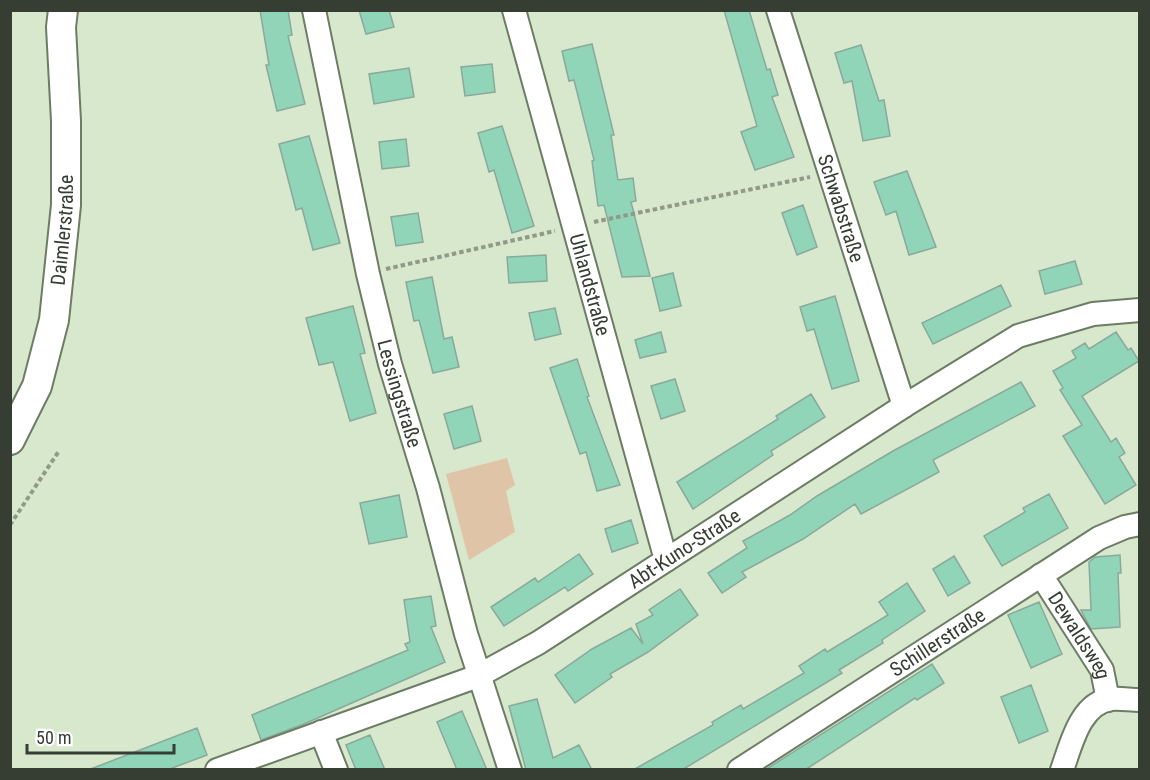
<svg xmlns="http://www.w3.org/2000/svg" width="1150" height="780" font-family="'Roboto Condensed',sans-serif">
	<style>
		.green { fill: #dfc4a8 }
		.building { fill: #91d5b9; stroke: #89a99b; stroke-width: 1.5 }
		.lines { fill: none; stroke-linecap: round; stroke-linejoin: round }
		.minor-casing { stroke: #6d7c64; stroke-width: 26 }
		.major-casing { stroke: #6d7c64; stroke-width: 32 }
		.path { stroke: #8f9b87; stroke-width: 4; stroke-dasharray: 4.5 3; stroke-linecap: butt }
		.minor { stroke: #fff; stroke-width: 22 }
		.major { stroke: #fff; stroke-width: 28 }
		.labels { text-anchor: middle; stroke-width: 6; stroke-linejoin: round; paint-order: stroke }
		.street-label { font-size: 20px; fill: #363d32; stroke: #fff }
	</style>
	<rect width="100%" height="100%" fill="#d7e8cd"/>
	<!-- green -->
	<path class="green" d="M507,458L515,485L506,491L515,532L469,560L446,474Z"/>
	<!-- building -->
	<path class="building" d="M260,10H288L292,35L288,36L305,104L277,111L266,65H269Z
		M359,10H389L394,27L366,34Z
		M724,10H749L767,70L770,69L778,95L772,97L794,157L755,170L741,132L757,126Z
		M592,44L614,135H611L618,180L633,178L636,201L631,202L650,276L622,277L604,205L598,206L592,161L594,160L574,80L569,81L562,51Z
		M861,45L879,101L884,100L890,136L863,141L852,81L844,83L835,53Z
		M492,64L495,92L465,96L461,67Z
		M409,68L414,97L374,104L369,74Z
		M502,126L534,226L512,233L494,170L489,172L478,133Z
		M309,136L340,243L313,250L302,208L296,210L279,144Z
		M406,139L409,166L382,169L379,142Z
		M907,171L936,247L909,255L896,211L886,215L874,182Z
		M803,205L817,247L797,255L782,213Z
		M418,213L423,242L396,246L391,217Z
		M546,255L547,281L509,283L507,257Z
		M1075,261L1082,284L1045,294L1039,271Z
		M673,273L681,306L660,311L652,278Z
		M432,277L444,339L452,337L459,367L433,373L419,320L414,321L406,282Z
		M1001,285L1011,306L933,344L922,323Z
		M835,296L859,381L832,389L814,329L807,331L800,307Z
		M353,306L365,353L360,354L376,413L350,421L333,362L319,365L306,318Z
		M555,308L561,334L535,340L529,313Z
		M661,332L666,352L640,358L635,340Z
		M1116,332L1128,350L1131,348L1139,361L1082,396L1111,442L1116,438L1125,453L1119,457L1136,485L1105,504L1063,436L1082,425L1060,390L1063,388L1053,371L1076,358L1072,351L1085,343L1089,349Z
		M577,359L589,396L587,397L620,485L597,491L586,452L580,454L550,368Z
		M675,379L685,411L661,419L651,386Z
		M1021,382L1035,406L933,460L939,472L861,514L855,504L803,539L742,572L746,577L722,593L708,573L747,548L743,541L790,515L817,496L893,451Z
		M811,394L825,417L771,451L773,455L693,509L677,482L778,419L776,416Z
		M472,406L481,441L454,449L444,414Z
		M1049,494L1068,528L1002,566L984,536L1025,512L1023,508Z
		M399,495L407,537L369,544L360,503Z
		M631,520L638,543L612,552L605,529Z
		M579,554L593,574L568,591L565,587L504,626L491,607L535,578L538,582Z
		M1120,555L1121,573H1118L1120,627L1091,629L1081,610H1091L1089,562L1095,557Z
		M954,556L970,583L948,596L933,569Z
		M907,583L925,611L882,640L883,643L839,670L842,673L682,770H633L713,725L712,722L741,705L743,709L804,673L799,666L825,649L827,652L888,615L879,602Z
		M680,589L698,615L648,652L610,674L612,677L575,703L555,675L592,649L631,628L643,644L636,624L653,615L649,610Z
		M431,596L436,626L431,627L445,662L304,724L261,740L252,715L408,650L405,644L410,642L404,600Z
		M1039,602L1062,654L1031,668L1008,615Z
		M932,664L944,683L917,700L915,698L805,770H765Z
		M1031,685L1048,731L1019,743L1001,697Z
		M537,699L553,758L579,745L592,770H526L509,706Z
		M462,711L487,770H457L437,722Z
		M197,728L207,755L167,770H88Z
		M370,735L385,770H356L346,745Z"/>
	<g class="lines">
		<defs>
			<g id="minor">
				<path id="s1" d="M314,10L368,274L390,364L428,488L466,634L510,770"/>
				<path id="s2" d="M514,10L666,560"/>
				<path id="s3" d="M778,10L904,406"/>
				<path id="s4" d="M1041,575L1102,670L1108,700"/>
				<path d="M321,732L336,770"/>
				<path id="s5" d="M217,770L478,676L538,643L904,406L1018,336L1093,314L1140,310"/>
				<path id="s6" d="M739,770L1099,538L1125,527L1140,524"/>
				<path d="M1062,770C1071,745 1080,703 1111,699C1120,698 1130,700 1140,700"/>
			</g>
			<g id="major">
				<path id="s7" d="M10,440L37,386L54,320L66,205V121L61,27L63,10"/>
			</g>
		</defs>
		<!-- minor casing -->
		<use href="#minor" class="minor-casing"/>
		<!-- major casing -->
		<use href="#major" class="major-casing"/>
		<!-- path -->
		<path class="path" d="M594,222L810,177
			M386,269L555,231
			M10,525L59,451"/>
		<!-- minor -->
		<use href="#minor" class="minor"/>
		<!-- major -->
		<use href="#major" class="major"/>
	</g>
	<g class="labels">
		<!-- street labels -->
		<g class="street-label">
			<text dy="7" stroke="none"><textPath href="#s3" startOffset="208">Schwabstraße</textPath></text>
			<text dy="7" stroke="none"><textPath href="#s7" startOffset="219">Daimlerstraße</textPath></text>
			<text dy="7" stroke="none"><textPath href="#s2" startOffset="285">Uhlandstraße</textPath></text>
			<text dy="7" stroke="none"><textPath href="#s1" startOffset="393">Lessingstraße</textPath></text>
			<text dy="7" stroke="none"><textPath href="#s5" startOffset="520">Abt-Kuno-Straße</textPath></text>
			<text dy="7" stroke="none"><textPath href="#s4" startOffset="72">Dewaldsweg</textPath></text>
			<text dy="7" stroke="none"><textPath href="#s6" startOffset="236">Schillerstraße</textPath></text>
		</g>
	</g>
	<!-- border -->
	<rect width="1150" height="780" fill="none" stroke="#363d32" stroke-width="24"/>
	<!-- scale -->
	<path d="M27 744v9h147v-9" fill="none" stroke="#363d32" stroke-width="3"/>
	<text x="36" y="744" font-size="18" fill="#363d32" stroke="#ffffff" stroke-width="4.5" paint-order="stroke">50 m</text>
</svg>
